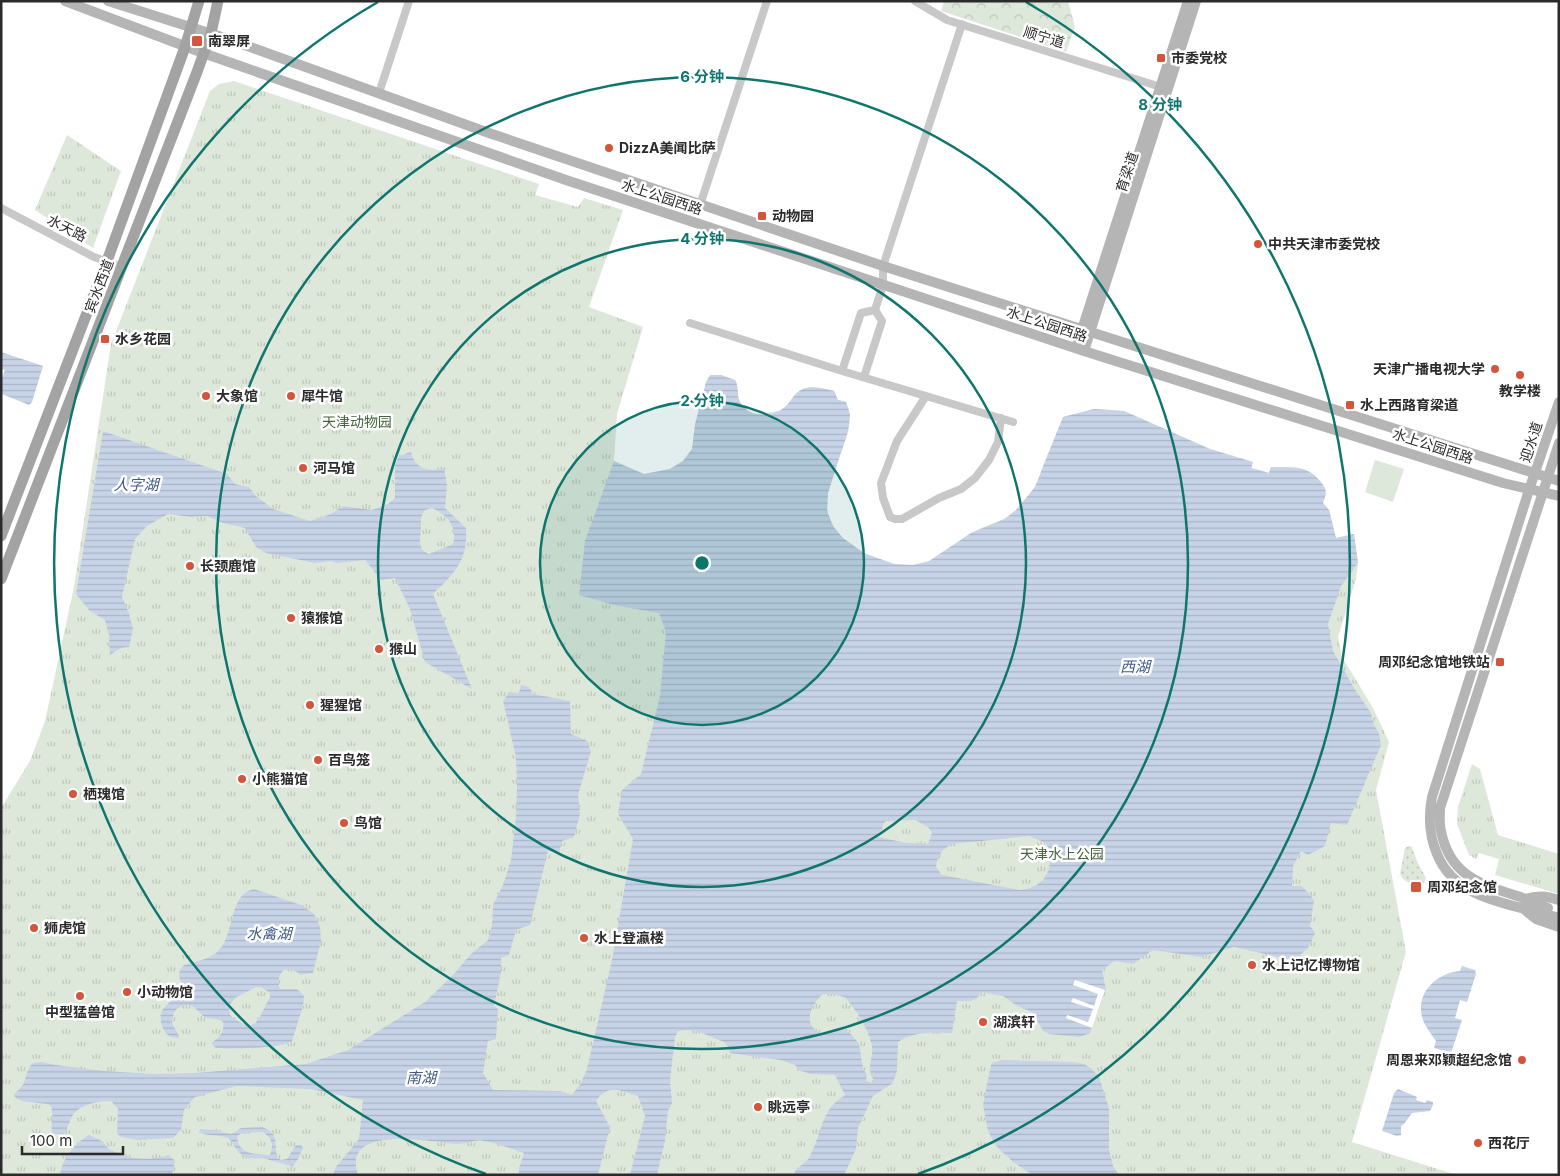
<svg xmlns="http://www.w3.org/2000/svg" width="1560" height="1176" font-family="Inter,'Noto Sans SC',sans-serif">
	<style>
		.grass { fill: url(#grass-dots) }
		.forest { fill: url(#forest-crowns) }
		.park { fill: url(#park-tufts) }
		.pitch { fill: #dee8da }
		.water { fill: url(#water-rules); fill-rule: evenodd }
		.pier { fill: #fff }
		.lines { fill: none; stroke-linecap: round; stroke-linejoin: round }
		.street { stroke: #c8c8c8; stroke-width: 8 }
		.secondary { stroke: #b5b5b5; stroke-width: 10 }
		.primary { stroke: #a3a3a3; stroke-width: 11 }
		.ring { fill: none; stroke: #0f766e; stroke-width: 2.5 }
		.poi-dot { fill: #d4543c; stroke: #fff; stroke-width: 2 }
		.labels { text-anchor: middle; stroke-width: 5; stroke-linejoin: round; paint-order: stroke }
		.street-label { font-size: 14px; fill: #2b2b2b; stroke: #fff }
		.poi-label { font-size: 14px; font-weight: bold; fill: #2b2b2b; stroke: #fff; text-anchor: start }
		.park-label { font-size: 14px; fill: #46633d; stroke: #fff }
		.water-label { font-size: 15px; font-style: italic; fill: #425b85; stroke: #fff }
		.centre { fill: #0f766e; stroke: #fff; stroke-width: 2.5 }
		.ring-label { font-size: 15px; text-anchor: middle; font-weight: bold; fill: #0f766e; stroke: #fff; stroke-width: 5; stroke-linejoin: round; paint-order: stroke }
	</style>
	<defs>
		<pattern id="grass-dots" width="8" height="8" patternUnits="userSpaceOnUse" patternTransform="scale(1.25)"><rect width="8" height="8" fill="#dee8da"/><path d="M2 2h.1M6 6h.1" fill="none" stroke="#bfc7bb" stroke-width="1.8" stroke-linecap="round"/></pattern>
		<pattern id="forest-crowns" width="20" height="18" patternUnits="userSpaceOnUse" patternTransform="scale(1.25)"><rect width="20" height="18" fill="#dee8da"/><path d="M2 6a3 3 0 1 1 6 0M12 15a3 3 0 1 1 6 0" fill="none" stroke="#bfc7bb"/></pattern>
		<pattern id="park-tufts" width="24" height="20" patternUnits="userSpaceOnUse" patternTransform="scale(1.25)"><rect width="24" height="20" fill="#dee8da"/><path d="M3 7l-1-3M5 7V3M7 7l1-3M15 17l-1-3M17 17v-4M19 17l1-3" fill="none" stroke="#bfc7bb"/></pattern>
		<pattern id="water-rules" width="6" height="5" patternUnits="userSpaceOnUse" patternTransform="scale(1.25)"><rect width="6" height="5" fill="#c7d3e7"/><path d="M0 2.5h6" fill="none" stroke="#abb5c6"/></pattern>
	</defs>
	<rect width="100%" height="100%" fill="#fff"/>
	<!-- grass -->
	<path class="grass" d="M1409,846L1412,847L1417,861L1426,878L1424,883C1415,886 1405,884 1400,874L1405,848Z"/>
	<!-- forest -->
	<path class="forest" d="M944,1H1068L1075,27L1066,52L941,11Z"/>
	<!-- park -->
	<path class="park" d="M234,81L539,184L535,195L578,207L584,198L623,210L589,307L643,327L617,414L614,461L644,474L670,469L683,461L692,449L694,438L721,375L735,380C740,388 735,397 742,405C750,415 758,415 769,412C773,412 778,411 781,410C790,405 793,393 803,389C813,385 825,389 834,391L838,400L846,402C847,406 850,411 850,416C850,453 813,489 833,526C848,554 901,574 930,561C945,554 957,542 971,533C987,524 1005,522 1018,508C1023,502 1030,495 1034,488C1039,481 1041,471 1044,463C1050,448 1057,433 1063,417L1094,409L1124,411L1210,449L1253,462L1251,468L1269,473L1271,467C1291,468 1306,464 1320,481C1327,489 1327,493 1323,503L1329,510L1336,538L1354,534L1358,563L1356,579L1338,637L1342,657L1373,708L1389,742L1376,790L1406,952L1352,1142L1457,1175H1V808L30,761L45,721L74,587L111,344L210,91L219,84Z
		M67,135L121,171L93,248L35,210Z
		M1472,764L1480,769L1498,835L1559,854V894L1495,875L1499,859L1479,853L1476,859L1469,855L1457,824L1458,807Z"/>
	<!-- pitch -->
	<path class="pitch" d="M1375,460L1404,469L1393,502L1365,492Z"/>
	<!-- water -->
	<path class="water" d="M1,352L43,366L32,402L29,405L2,394L1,381L5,370L2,369Z
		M710,375H721L735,380C740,388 735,397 742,405C751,417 768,417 781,410C790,405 793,393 803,389C813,385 824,389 834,391L838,400L846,402L850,415L848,431L828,493L827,511L833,526L843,538L864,553L894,564L913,565L929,561L971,533L1005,519L1016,510L1035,487L1063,417L1094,409L1124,411L1210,449L1253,462L1251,468L1269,473L1271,467C1291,468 1306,464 1320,481C1327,489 1327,493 1323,503L1329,510L1336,538L1354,534L1358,563L1341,586L1328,624L1333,651L1354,688L1371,713L1374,725L1379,733L1381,745L1347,825L1331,823L1325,846L1308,855L1301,851L1293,866L1292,886H1302L1314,900L1310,926L1315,933L1308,948L1299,956L1287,959L1234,947L1201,957L1153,950L1133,964L1115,961L1102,970L1106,989L1090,1033L1080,1037L1049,1034L1043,1031L1033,1013L1016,1005L1003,996L981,992L976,999L971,1001H957L952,1033C933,1033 914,1031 898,1042L897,1071L893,1083L873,1096L858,1128L856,1149L844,1175H793C797,1167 804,1164 809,1158C811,1155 812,1150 814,1147C824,1124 822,1110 845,1095L835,1075L811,1074L801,1071L795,1065L781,1060L730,1053L729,1048L724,1042L697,1031L689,1030L678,1031L675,1037L670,1081L672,1103L668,1110L665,1141L657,1175H630L645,1116L638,1096C620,1091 609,1083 596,1101L610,1127L598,1175H519V1168L524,1153C511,1149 496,1142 483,1141C474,1139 465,1145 456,1144C432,1142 341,1123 358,1175H333L336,1167L359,1139L363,1100L311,1089L237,1086L195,1097L184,1110L181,1130L173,1138L138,1140L121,1137L117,1133L118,1109L111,1101C99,1101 80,1104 73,1115C69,1121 68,1128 64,1134H55L52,1132C50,1123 55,1112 50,1105C39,1101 22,1105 14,1096L15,1093C30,1082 22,1074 33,1063L42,1062L55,1065L104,1071L155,1074L195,1073L306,1064L348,1050L425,1002L453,975L471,954L488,940L492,925L493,905L503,885L511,860L516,817L517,787L516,757L503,701L509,692L519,693L521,685L529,687L533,694L570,701L571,734L586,740L591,751L578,795L580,814L574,837L562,841L559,853L548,851L530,925L516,930L509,955L501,958V972L494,1006L498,1009L496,1039L488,1041L483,1073L493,1090L559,1091L572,1095L581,1083L587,1069L612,960L633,839L618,814L622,790L641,774L660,696L666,632L659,613L614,605L579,595L585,541L614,461L644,474L670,469L683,461L692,449L695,424L706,382ZM915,820L928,827L932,833L928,844L906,843L879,837L878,832L882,830L883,824L886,821ZM1029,836L1046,843C1056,867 1046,888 1019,890L942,875L936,867C937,856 942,849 952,844ZM823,994H834L846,998C857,1012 868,1028 872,1046C874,1058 865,1069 874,1080L872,1083L866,1081L867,1075C855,1056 869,1046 844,1029C836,1030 826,1035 819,1032C801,1024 813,1002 823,994Z
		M103,431L227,474L235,484L249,487L256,496L273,509L310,521L331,514L343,506L372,510L388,504L395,498V464L399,456L411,452C415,470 429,472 444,468L447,485L445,508L466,528C468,561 455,572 433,594L472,689L425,662L410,609L395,578L381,580L365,560L337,563L331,561L315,563L266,553L256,547L245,528L223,523L207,516L191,517L168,514L147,526L135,539L122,597L129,613L133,629L129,647L121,648L110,655L109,635L105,620L90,611L76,594ZM432,508C447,515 458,527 453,544L429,554C417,549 420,540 421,529C421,521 420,517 425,510Z
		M254,889L301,905L314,914L320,926L321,941L313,973L301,975C298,973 294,969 290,969C279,968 277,981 280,989H297L304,996L303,1006L292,1041C281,1049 230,1049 216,1048L211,1043C218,1038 225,1033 223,1022C217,1017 210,1020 204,1017C203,1016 199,1012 198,1011C190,1002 181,1004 174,1012L172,1023L179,1036L178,1038C170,1038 166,1035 163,1028C154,1006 172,1005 180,991C185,982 173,975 184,965C194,962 207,960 216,953C236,937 227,895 254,889ZM256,987H261L270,993V997C258,1018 257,1038 230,1015L229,1006L235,998Z
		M1462,966L1475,970L1476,974L1467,1002L1460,1000L1455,1018L1462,1020L1451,1053L1434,1048L1436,1041C1432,1035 1426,1028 1423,1020C1414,994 1436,973 1460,971Z
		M1002,1060L1073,1062L1084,1064L1092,1069L1099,1077L1109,1108V1150L1113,1166L1119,1175H1033L1013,1162L996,1146L988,1131L983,1105L990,1069L992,1063Z
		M1398,1089L1417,1097L1416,1100L1425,1103L1427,1100L1433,1102V1105L1430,1111L1412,1113L1404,1124L1401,1126V1135L1397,1136L1382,1131L1394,1093Z
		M262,1127C280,1133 274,1144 277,1158L281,1160L287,1159L296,1145H301L303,1148L298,1159L293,1166C284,1164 275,1162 267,1159C258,1157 249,1161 241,1154C235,1150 233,1139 225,1137C216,1134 209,1137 199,1132L200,1129L215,1130L231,1134L241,1128ZM263,1132C272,1138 274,1145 270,1155C256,1154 238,1155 237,1136L242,1133Z
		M89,1135C93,1137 99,1139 103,1142C106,1145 108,1149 111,1150C129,1160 150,1161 169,1155L175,1161L172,1175H60C62,1159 75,1143 89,1135Z"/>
	<!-- pier -->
	<path class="pier" d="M1075,980L1105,990L1092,1028L1066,1018L1067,1015L1088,1022L1093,1009L1071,1002L1073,998L1094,1006L1098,994L1073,985Z"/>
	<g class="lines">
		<!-- street -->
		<path class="street" d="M915,1L947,20L1164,88
			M379,93L409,1
			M700,205L767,1
			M1,208L94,257L122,267
			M875,310L883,285V266L962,24
			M690,323L842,371L1013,422
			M842,371L861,313L875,310
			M864,377L882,321L875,310
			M926,396L897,441L881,483L883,498L890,517L895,519H902L939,498L961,489L975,478L989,460L998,442L1001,418"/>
		<!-- secondary -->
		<path class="secondary" d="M65,1L203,53L566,180L1084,351L1503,483L1559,496
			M108,1L228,39L489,133L883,266L1559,481
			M1076,348L1188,1
			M1084,351L1196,1
			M1559,402L1529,490L1432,797C1428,818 1429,835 1437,854C1456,902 1516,904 1559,918
			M1525,899C1538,895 1546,896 1559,900
			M1548,908C1539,905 1531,901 1523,898C1484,885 1450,878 1441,831C1439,824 1440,815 1440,808L1559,443
			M1525,910L1536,919L1559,927"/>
		<!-- primary -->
		<path class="primary" d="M1,536L107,261L185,47L199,1
			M1,579L197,72L211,33L218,1"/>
	</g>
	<!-- distance rings -->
	<circle cx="702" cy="563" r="162" fill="#0f766e" fill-opacity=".12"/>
	<g class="ring">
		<circle cx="702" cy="563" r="162"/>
		<circle cx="702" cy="563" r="324"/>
		<circle cx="702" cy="563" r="486"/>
		<path d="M486 1174A648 648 0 0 1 378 2M1026 2A648 648 0 0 1 918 1174"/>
	</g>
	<!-- markers -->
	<g class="poi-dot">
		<rect x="191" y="35" width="12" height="12" rx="2.5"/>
		<rect x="1156" y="53" width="10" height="10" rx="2.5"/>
		<circle cx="609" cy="148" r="5"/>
		<rect x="757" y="211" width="10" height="10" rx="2.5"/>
		<circle cx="1258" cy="244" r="5"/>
		<rect x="100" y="334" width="10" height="10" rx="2.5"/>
		<circle cx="1495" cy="369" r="5"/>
		<circle cx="1520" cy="375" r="5"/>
		<circle cx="206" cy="396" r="5"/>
		<circle cx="291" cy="396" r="5"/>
		<rect x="1345" y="400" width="10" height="10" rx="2.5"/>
		<circle cx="303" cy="468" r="5"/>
		<circle cx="190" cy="566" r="5"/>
		<circle cx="291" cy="618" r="5"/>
		<circle cx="379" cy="649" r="5"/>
		<rect x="1495" y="657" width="10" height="10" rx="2.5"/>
		<circle cx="310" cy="705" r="5"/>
		<circle cx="318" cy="760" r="5"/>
		<circle cx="242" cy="779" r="5"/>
		<circle cx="73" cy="794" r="5"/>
		<circle cx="344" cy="823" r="5"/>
		<rect x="1410" y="881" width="12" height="12" rx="2.5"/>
		<circle cx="34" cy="928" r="5"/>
		<circle cx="584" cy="938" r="5"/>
		<circle cx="1252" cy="965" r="5"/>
		<circle cx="127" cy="992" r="5"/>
		<circle cx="80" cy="996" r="5"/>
		<circle cx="983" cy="1022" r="5"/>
		<circle cx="1522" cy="1060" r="5"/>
		<circle cx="758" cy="1107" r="5"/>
		<circle cx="1478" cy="1143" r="5"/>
	</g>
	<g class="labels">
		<!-- street labels -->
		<g class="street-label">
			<text transform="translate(1044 37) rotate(17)" y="5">顺宁道</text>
			<text transform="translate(1127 172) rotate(-72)" y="5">育梁道</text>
			<text transform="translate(662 197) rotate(18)" y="5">水上公园西路</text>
			<text transform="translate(67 228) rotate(27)" y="5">水天路</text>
			<text transform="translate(99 286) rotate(-69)" y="5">宾水西道</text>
			<text transform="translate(1047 324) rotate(18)" y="5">水上公园西路</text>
			<text transform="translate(1531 442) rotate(-72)" y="5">迎水道</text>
			<text transform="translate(1433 446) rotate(18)" y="5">水上公园西路</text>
		</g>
		<!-- poi labels -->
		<g class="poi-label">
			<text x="208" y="46">南翠屏</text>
			<text x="1171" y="63">市委党校</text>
			<text x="619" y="153">DizzA美闻比萨</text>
			<text x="772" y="221">动物园</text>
			<text x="1268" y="249">中共天津市委党校</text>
			<text x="115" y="344">水乡花园</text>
			<text x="1485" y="374" text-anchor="end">天津广播电视大学</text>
			<text x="1520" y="396" text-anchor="middle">教学楼</text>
			<text x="216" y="401">大象馆</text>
			<text x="301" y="401">犀牛馆</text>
			<text x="1360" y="410">水上西路育梁道</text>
			<text x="313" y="473">河马馆</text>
			<text x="200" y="571">长颈鹿馆</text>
			<text x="301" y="623">猿猴馆</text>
			<text x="389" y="654">猴山</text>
			<text x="1490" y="667" text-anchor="end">周邓纪念馆地铁站</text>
			<text x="320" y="710">猩猩馆</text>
			<text x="328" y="765">百鸟笼</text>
			<text x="252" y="784">小熊猫馆</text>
			<text x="83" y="799">栖瑰馆</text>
			<text x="354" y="828">鸟馆</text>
			<text x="1427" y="892">周邓纪念馆</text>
			<text x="44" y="933">狮虎馆</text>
			<text x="594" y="943">水上登瀛楼</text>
			<text x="1262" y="970">水上记忆博物馆</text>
			<text x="137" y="997">小动物馆</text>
			<text x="80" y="1017" text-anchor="middle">中型猛兽馆</text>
			<text x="993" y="1027">湖滨轩</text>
			<text x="1512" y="1065" text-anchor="end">周恩来邓颖超纪念馆</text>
			<text x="768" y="1112">眺远亭</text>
			<text x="1488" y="1148">西花厅</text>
		</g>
		<!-- park labels -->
		<g class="park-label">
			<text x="357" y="427">天津动物园</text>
			<text x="1062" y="859">天津水上公园</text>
		</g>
		<!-- water labels -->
		<g class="water-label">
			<text x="136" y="490">人字湖</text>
			<text x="1135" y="672">西湖</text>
			<text x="269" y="939">水禽湖</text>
			<text x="421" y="1083">南湖</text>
		</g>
	</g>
	<circle cx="702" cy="563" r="8" class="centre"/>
	<g class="ring-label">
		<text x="702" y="82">6 分钟</text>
		<text x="1160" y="110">8 分钟</text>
		<text x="702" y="244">4 分钟</text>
		<text x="702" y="406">2 分钟</text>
	</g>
	<!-- border -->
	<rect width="1560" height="1176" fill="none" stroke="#2b2b2b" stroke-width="5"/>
	<!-- scale -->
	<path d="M22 1146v8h101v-8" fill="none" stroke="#2b2b2b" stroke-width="2.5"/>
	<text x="30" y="1146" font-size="15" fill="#2b2b2b" stroke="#ffffff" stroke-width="4" paint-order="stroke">100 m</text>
</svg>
